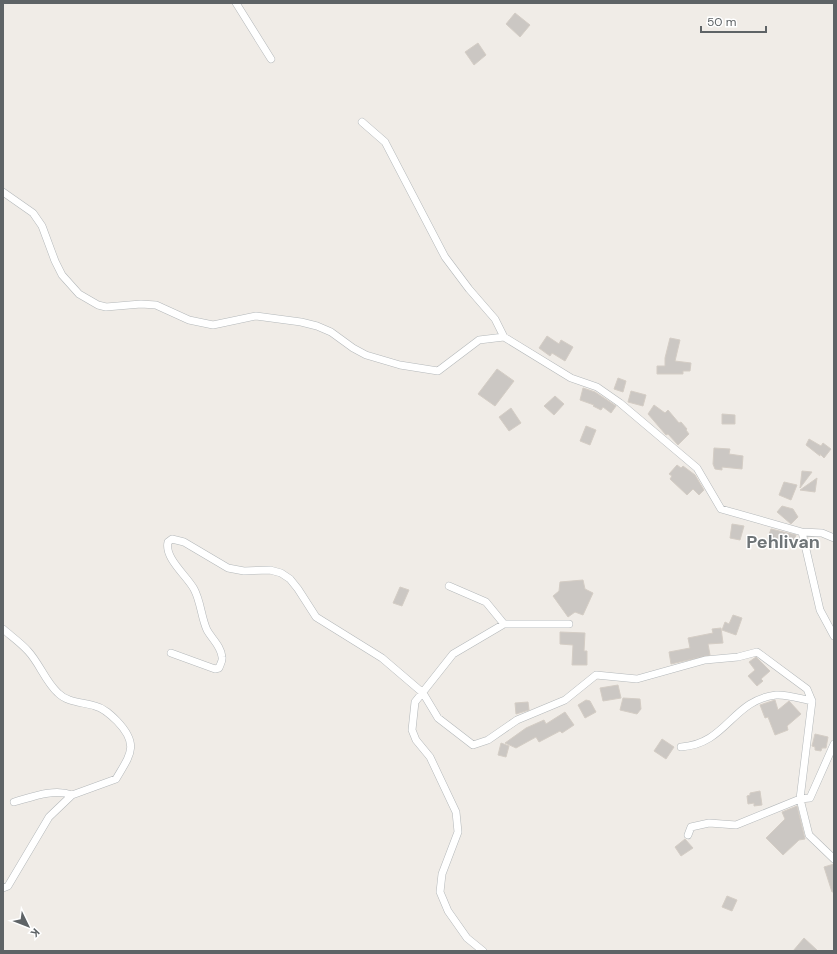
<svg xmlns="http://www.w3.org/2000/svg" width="837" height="954" font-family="'DM Sans',sans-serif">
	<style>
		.building { fill: #cbc7c3; stroke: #d4cdc5 }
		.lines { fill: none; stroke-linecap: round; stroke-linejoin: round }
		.minor-casing { stroke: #b4b8ba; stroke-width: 8 }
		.minor { stroke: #fff; stroke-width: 7 }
		.labels { text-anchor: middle; stroke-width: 3; stroke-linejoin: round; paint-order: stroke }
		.district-label { font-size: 18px; font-weight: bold; fill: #6f7578; stroke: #fff }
	</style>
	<rect width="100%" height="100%" fill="#f0ece7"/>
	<!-- building -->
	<path class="building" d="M515,13L530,25L520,37L506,24Z
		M478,43L486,55L474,65L465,52Z
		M547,336L559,344L561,340L573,347L565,361L552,353L550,356L539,348Z
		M670,338L680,340L675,361L691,363L690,371H683V374H657V366H665V358Z
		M497,369L514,381L495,406L478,394Z
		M618,378L626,381L623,392L614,389Z
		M583,388L595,392L616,406L611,413L603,407L601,410L593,406L594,405L580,400Z
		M631,391L646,395L643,406L628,402Z
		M555,396L564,404L554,415L544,406Z
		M654,405L665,413L668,410L679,423L681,422L687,429L686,430L689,434L678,445L668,434L666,435L648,414Z
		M511,408L521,423L509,431L499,417Z
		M722,414L735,415V424H722Z
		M586,426L596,430L590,445L580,441Z
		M809,439L821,446L823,443L831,449L824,458L820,454V456L806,445Z
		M714,448L730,449L729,454L743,456L742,469L722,467V470L715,469L713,464Z
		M677,465L681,468L683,466L695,475L704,490L699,495L693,489L687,495L670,479L672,476L669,474Z
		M802,471L812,472L800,488Z
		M817,478L815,492L800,490Z
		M784,482L797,485L791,500L779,495Z
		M782,506L793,509L798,517L791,524L777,512Z
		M732,524L744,526L740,540L730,538Z
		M771,529L796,535L794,541L767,540Z
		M583,580L585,589L593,593L583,615L575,612L568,617L553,596L559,591L560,582Z
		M400,587L409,590L402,606L393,603Z
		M733,615L742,618L736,635L722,630L725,622L729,624Z
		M721,628L723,643L708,644L710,655L671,664L669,652L690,648L688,638L713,633L712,629Z
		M560,632L585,633L584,651H587V665H572L573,645L560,644Z
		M756,657L770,671L761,679L763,681L757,686L748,676L755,670L749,662Z
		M618,685L621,698L603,701L600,688Z
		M623,698L640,699L641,709L637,714L620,710Z
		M586,700L590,701L596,712L585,718L578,705Z
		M775,700L778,710L789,701L801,714L787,726L788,730L775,735L768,717L765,718L760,705Z
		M528,702L529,710L516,714L515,703Z
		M565,712L574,725L562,733L560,731L539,742L536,737L516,748L505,743L526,728L544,720L546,724Z
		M815,734L828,737L826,748H822L821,751L815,750V747L812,746Z
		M662,739L674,747L666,759L654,751Z
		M501,743L509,746L506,757L498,755Z
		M760,791L762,805L754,806V803L748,804L747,796L750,795V793Z
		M797,806L805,839L799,840L783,855L766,838L785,819L782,812Z
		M685,839L693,848L681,856L675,847Z
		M834,864V892H832L824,867Z
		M727,896L737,900L732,911L722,907Z
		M804,938L818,951H793Z"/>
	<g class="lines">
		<defs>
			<path id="minor" d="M236,3L271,59
				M362,122L385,142L445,257L469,289L495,319L504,337L571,378L597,387L620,403L697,468L721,509L802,532L822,533L834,538
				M3,192L33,213L42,226L55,261L62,275L79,294L98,305L106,307L141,304L156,305L189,320L213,325L256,316L301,322L317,326L331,332L353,348L366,355L400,365L438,371L479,340L504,337
				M802,532L820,610L834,636
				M449,586L486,602L504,624
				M3,629C11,636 21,643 28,651C40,664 45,681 58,693C68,703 83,702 95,706C104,708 111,715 117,721C140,745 130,755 116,779L72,795L49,817L8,886L3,888
				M171,653L215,669L219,668C220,665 223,660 222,657C221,646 212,639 207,630C201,617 201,602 194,589C187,576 164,558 168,542L172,539L184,542L228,568L244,571L270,570L281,573L290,579L298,589L316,617L382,658L423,693L438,718L473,745L488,740L517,720L565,700L596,675L637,679L705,660L738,657L757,652L807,689L812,701L800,799L809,835L834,859
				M681,747C727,744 732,700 776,695C787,694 801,699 812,701
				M14,802C32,797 54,788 72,795
				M688,835L691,827L709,823L736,825L800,799L810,798L834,744
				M483,951L467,938L448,911L440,892L442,874L458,832L456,812L430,757L416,740L412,730L415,702L453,654L504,624H569"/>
		</defs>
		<!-- minor casing -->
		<use href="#minor" class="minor-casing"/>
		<!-- minor -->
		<use href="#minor" class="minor"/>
	</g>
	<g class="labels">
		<!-- district labels -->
		<g class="district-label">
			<text x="783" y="548">Pehlivan</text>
		</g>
	</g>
	<!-- border -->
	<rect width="837" height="954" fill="none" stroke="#5e6366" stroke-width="8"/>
	<!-- north arrow -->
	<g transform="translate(28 926) rotate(133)" stroke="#ffffff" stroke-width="3" paint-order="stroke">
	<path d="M0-3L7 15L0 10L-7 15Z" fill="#5e6366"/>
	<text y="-6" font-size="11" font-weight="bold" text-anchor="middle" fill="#5e6366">K</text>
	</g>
	<!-- scale -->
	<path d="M701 26v6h65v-6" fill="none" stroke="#5e6366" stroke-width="2"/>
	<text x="707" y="26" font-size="12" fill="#5e6366" stroke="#ffffff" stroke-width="3" paint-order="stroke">50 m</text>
</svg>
